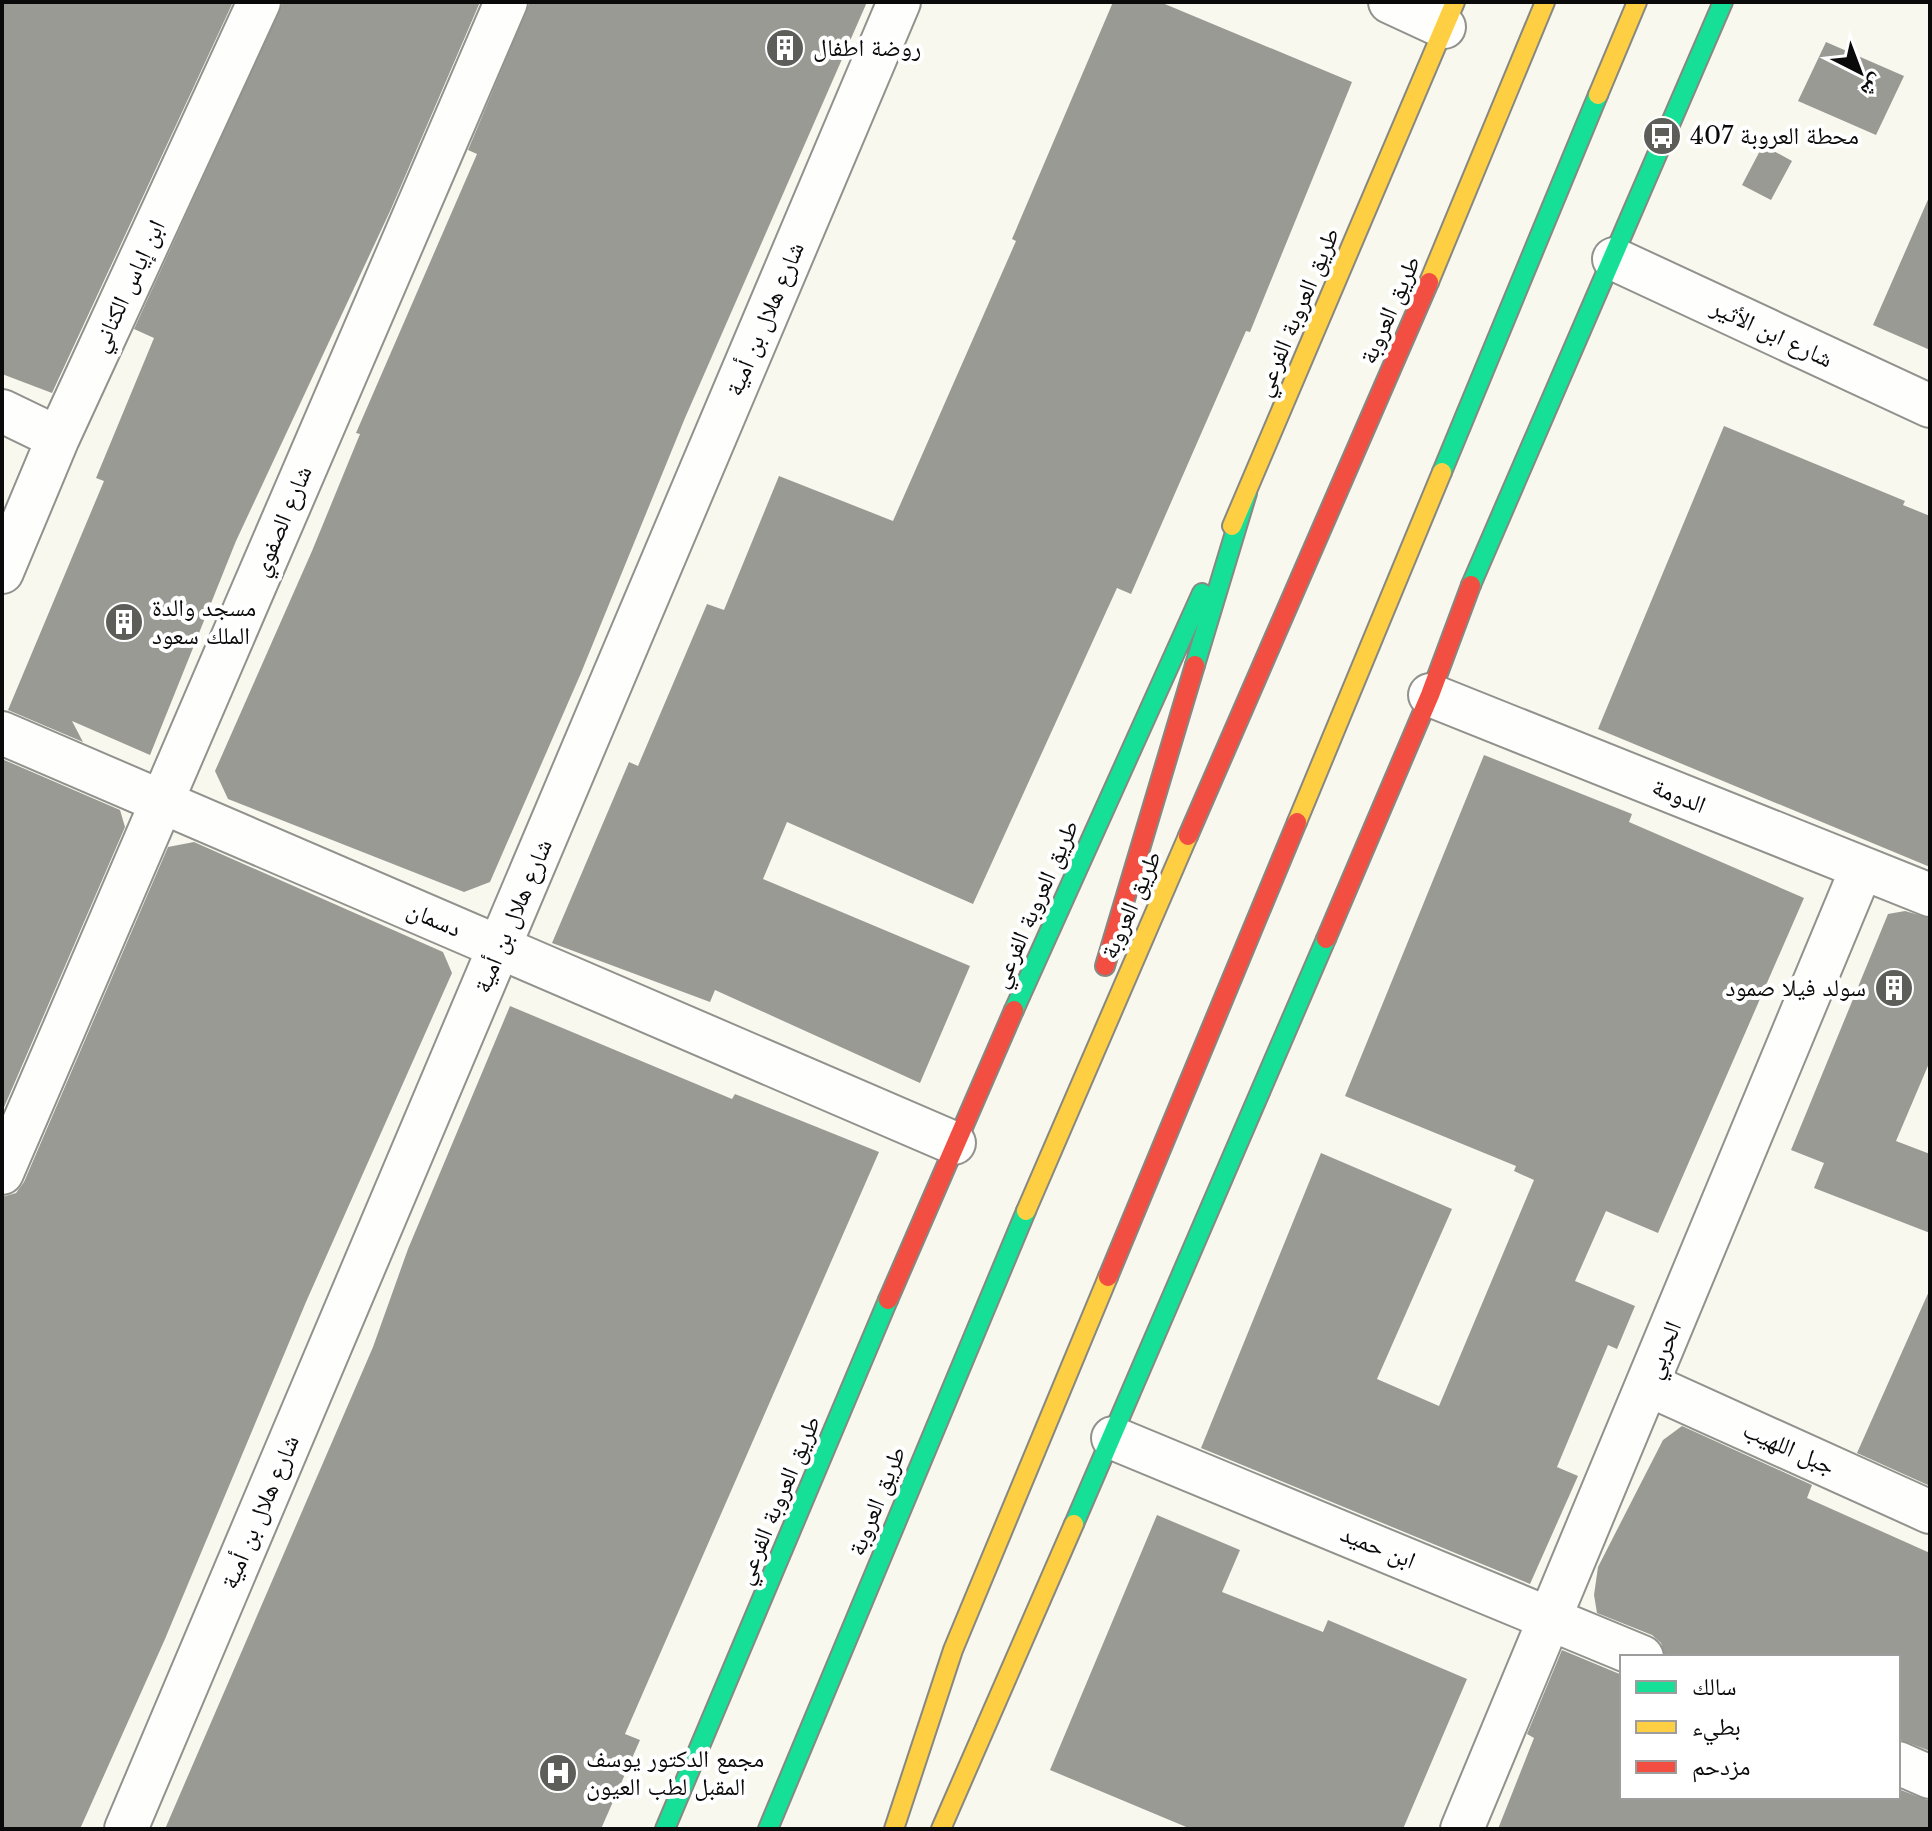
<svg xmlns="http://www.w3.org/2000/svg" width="1932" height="1831" font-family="'Libre Baskerville','Noto Naskh Arabic',serif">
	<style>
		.building { fill: #9a9a94 }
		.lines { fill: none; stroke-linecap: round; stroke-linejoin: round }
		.street-casing { stroke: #91918d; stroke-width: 46 }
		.fast-casing { stroke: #888883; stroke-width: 22 }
		.slow-casing { stroke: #888883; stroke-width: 22 }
		.jam-casing { stroke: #888883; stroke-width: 22 }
		.street { stroke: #fefefc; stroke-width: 42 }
		.fast { stroke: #16e098; stroke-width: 18 }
		.slow { stroke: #ffcf43; stroke-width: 18 }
		.jam { stroke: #f24e42; stroke-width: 18 }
		.labels { text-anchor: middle; stroke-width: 8; stroke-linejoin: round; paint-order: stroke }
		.poi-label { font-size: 24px; fill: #0a0a0a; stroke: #fff; text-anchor: start }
		.street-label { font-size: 24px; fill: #0a0a0a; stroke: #fff }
	</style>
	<rect width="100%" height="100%" fill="#f8f8ee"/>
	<!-- building -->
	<path class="building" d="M2,2H233L52,393L2,374Z
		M283,2H480L391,209L236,541L150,755L72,721L83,742L8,710L104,481L96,478L154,338L134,329Z
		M530,2H867L685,418L581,673L490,882L464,892L228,799L215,771L312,551L360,434L356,433L477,154L468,150Z
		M1113,2H1160L1352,82L1250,332L1246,331L1131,594L1117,588L973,904L787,822L763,879L970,966L920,1083L715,990L710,1002L552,943L629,762L638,766L707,604L724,610L779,476L893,521L1016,241L1012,239Z
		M1826,42L1904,76L1876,135L1798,101Z
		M1763,145L1792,161L1771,200L1742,185Z
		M1930,195V350L1873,325Z
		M1724,426L1905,501L1903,505L1930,516V867L1598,729Z
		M1484,755L1632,814L1629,822L1804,898L1658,1233L1606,1211L1575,1281L1635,1306L1617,1349L1608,1345L1557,1467L1578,1476L1530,1584L1201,1448L1321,1153L1452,1209L1377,1379L1439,1406L1534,1180L1514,1171L1516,1166L1345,1096Z
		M2,759L120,810L125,827L2,1112Z
		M194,842L443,952L452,973L306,1302L165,1639L80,1829H2V1197L16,1193L24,1182L168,847Z
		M1905,911L1930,918V1061L1896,1141L1930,1154V1233L1814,1188L1824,1163L1791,1150L1888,914Z
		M510,1006L732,1099L735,1094L879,1152L625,1734L640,1740L601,1829H165L373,1347L408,1249Z
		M1930,1289V1486L1857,1453Z
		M1682,1426L1812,1485L1807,1498L1930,1553V1751L1898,1739V1657H1665L1661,1643L1652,1635L1597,1613L1594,1595L1598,1567L1663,1440Z
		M1157,1515L1240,1550L1222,1592L1323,1632L1328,1620L1467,1679L1403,1829H1191L1050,1770Z
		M1562,1650L1622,1675V1797H1898V1789L1930,1801V1829H1498L1534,1738L1527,1734Z"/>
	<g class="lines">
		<defs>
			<path id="street" d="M1390,2L1444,27
				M1614,259L1930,406
				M2,411L58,438
				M2,572L58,438L259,2
				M1430,695L1930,895
				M2,733L954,1143
				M2,1173L506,2
				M1649,1385L1930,1512
				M1113,1438L1642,1657
				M1898,1763L1930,1777
				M126,1829L899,2
				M1462,1829L1861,870"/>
			<path id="fast" d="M1442,472L1598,95
				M1471,585L1723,2
				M1195,665L1247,493
				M1014,1010L1202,593
				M1074,1524L1326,939
				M665,1829L888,1300
				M768,1829L1026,1211"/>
			<path id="slow" d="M1598,95L1637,2
				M1429,282L1545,2
				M1232,526L1455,2
				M1297,822L1442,472
				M1026,1211L1188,836
				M894,1829L953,1650L1108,1277
				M941,1829L1074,1524"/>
			<path id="jam" d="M1188,836L1429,282
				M1326,939L1430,695L1471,585
				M1105,966L1195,665
				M1108,1277L1297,822
				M888,1300L1014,1010"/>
		</defs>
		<!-- street casing -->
		<use href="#street" class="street-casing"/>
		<!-- fast casing -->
		<use href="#fast" class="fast-casing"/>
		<!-- slow casing -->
		<use href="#slow" class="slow-casing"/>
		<!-- jam casing -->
		<use href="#jam" class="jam-casing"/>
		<!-- street -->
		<use href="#street" class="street"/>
		<!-- fast -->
		<use href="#fast" class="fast"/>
		<!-- slow -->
		<use href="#slow" class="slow"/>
		<!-- jam -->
		<use href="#jam" class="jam"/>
	</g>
	<!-- icons -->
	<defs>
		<symbol id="building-disc" viewBox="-11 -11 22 22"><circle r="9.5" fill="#5d5d5a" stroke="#fff"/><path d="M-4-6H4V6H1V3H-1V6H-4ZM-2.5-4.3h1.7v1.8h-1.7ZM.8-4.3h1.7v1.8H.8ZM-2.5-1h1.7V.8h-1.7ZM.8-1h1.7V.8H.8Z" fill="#fff"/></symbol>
		<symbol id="bus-disc" viewBox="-11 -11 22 22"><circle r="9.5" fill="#5d5d5a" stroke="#fff"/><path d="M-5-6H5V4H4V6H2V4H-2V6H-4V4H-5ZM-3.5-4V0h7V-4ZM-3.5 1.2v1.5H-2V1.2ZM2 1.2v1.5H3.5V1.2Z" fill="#fff"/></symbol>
		<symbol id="hospital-disc" viewBox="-11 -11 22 22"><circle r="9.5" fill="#5d5d5a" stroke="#fff"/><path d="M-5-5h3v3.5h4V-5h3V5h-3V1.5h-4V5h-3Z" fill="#fff"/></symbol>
	</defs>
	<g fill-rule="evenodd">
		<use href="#building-disc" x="763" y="26" width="44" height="44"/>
		<use href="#bus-disc" x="1640" y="114" width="44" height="44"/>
		<use href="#building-disc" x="102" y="600" width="44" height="44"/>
		<use href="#building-disc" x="1872" y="966" width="44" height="44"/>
		<use href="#hospital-disc" x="536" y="1751" width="44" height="44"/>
	</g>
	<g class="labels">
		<!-- poi labels -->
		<g class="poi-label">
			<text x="813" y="56">روضة اطفال</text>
			<text x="1690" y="144">محطة العروبة 407</text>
			<text x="152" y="616">مسجد والدة<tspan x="152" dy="28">الملك سعود</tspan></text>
			<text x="1866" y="996" text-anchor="end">سولد فيلا صمود</text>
			<text x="586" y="1767">مجمع الدكتور يوسف<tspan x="586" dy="28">المقبل لطب العيون</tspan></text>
		</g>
		<!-- street labels -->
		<g class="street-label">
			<text transform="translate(128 286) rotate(-65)" y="8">ابن إياس الكناني</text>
			<text transform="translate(1390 310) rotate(-66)" y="8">طريق العروبة</text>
			<text transform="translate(1297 312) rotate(-67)" y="8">طريق العروبة الفرعي</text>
			<text transform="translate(765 319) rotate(-67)" y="8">شارع هلال بن أمية</text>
			<text transform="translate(1772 333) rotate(25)" y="8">شارع ابن الأثير</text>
			<text transform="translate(282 521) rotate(-67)" y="8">شارع الصفوي</text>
			<text transform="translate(1679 796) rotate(22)" y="8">الدومة</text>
			<text transform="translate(1035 904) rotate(-66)" y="8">طريق العروبة الفرعي</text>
			<text transform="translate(1131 905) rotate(-66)" y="8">طريق العروبة</text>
			<text transform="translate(513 916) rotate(-67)" y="8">شارع هلال بن أمية</text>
			<text transform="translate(434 919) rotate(23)" y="8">دسمان</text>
			<text transform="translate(1663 1350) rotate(-68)" y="8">الحربي</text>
			<text transform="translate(1789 1448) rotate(24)" y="8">جبل اللهيب</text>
			<text transform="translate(778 1500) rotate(-67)" y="8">طريق العروبة الفرعي</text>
			<text transform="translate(877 1501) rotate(-68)" y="8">طريق العروبة</text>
			<text transform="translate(260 1512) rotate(-67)" y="8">شارع هلال بن أمية</text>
			<text transform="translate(1378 1547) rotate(22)" y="8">ابن حميد</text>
		</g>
	</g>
	<!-- border -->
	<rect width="1932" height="1831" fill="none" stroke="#0a0a0a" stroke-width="8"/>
	<!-- legend -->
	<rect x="1620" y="1655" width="280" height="144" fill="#ffffff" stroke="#9d9d9d" stroke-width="2"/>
	<rect x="1636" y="1681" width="40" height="12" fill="#16e098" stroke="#9d9d9d" stroke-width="2"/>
	<text x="1692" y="1695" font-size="24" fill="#0a0a0a">سالك</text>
	<rect x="1636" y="1721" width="40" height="12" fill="#ffcf43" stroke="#9d9d9d" stroke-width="2"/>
	<text x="1692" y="1735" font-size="24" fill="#0a0a0a">بطيء</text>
	<rect x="1636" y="1761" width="40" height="12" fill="#f24e42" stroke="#9d9d9d" stroke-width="2"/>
	<text x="1692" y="1775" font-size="24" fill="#0a0a0a">مزدحم</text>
	<!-- north arrow -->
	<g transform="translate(1860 72) rotate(138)" stroke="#ffffff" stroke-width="6" paint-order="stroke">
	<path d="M0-6L14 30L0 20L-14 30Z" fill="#0a0a0a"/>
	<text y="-12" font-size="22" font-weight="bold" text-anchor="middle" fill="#0a0a0a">ش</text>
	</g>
</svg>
